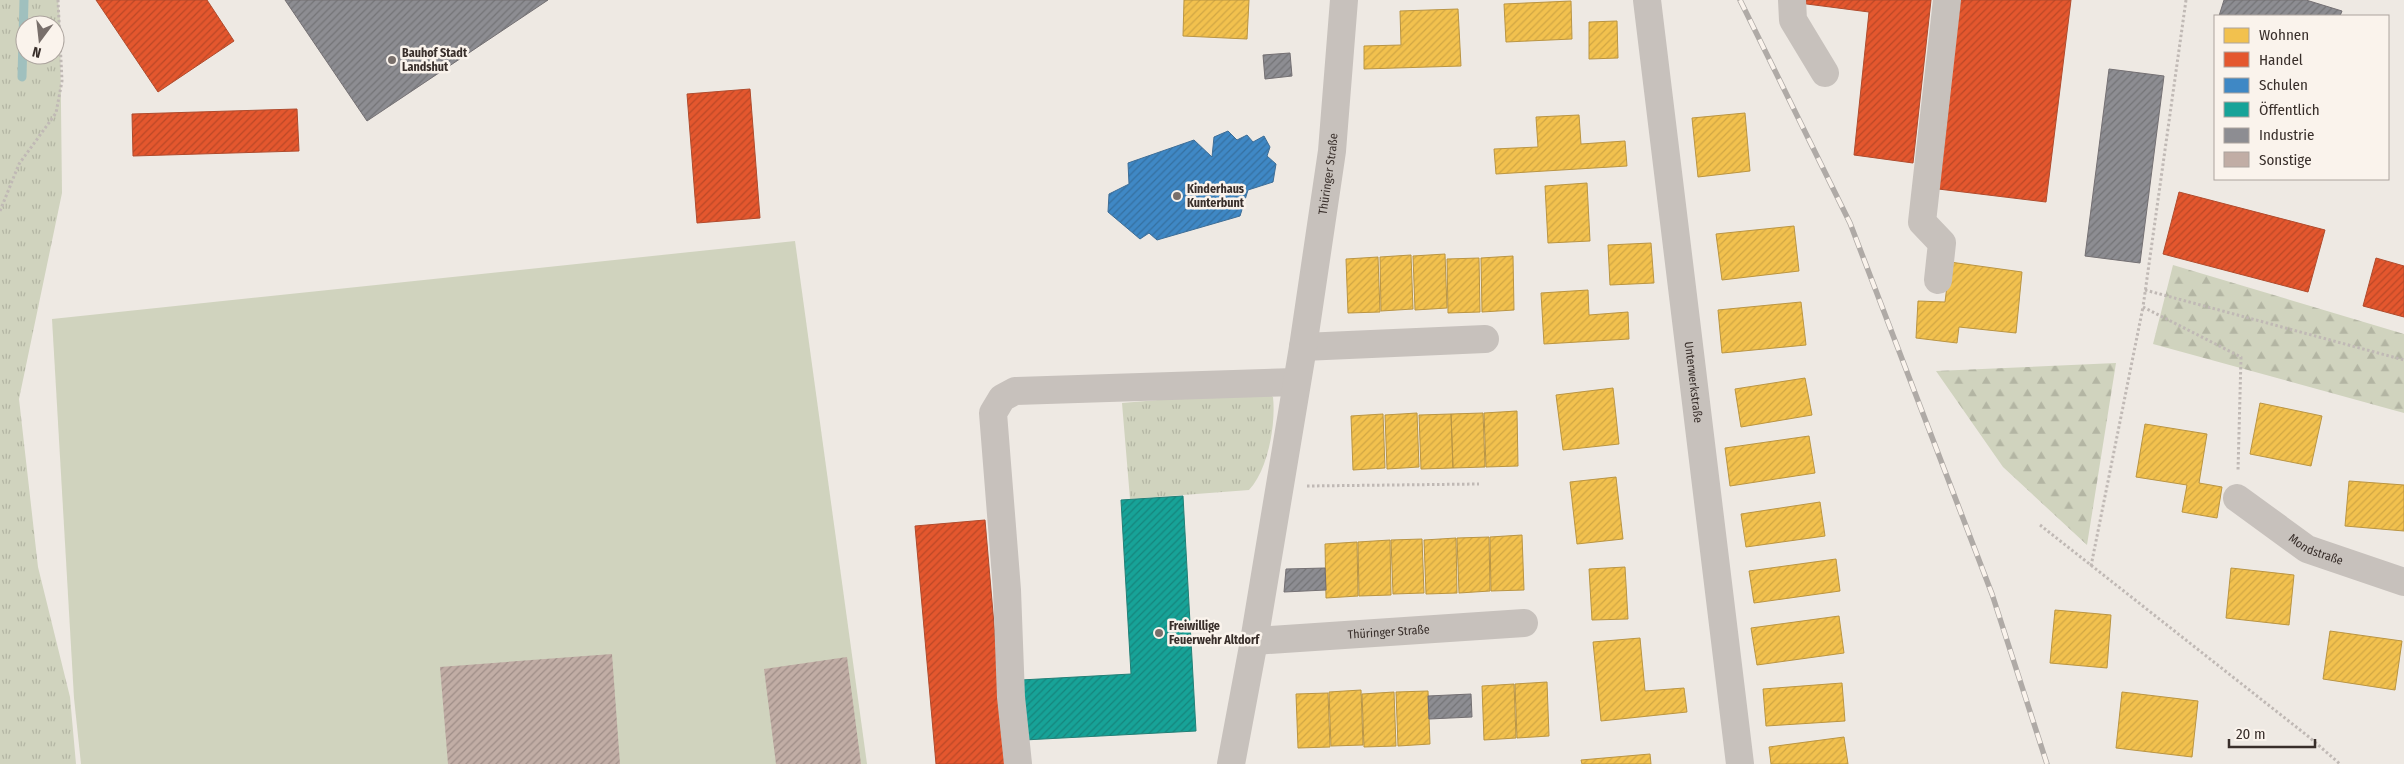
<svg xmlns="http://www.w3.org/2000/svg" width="2404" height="764" font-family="'Fira Sans Condensed',sans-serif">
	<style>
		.grass { fill: url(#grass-tufts); fill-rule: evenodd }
		.forest { fill: url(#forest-firs) }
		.pitch { fill: #d0d3be }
		.homes { fill: url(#homes-hatch); stroke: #ba9543 }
		.shops { fill: url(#shops-hatch); stroke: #b04b2d }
		.schools { fill: url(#schools-hatch); stroke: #3d6d96 }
		.public { fill: url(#public-hatch); stroke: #218077 }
		.industry { fill: url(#industry-hatch); stroke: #747073 }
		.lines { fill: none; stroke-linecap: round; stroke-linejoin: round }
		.stream { stroke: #a0c0be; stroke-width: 9 }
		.building { fill: url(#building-hatch) }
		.path { stroke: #c0b9b5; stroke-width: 3; stroke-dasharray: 2.5 2.5; stroke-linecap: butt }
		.minor { stroke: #c7c1bc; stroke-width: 28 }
		.rail-casing { stroke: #afaaa6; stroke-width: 5.5 }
		.rail { stroke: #faf3ec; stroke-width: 4; stroke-dasharray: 11; stroke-linecap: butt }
		.poi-dot { fill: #786f6b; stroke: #faf3ec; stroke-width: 2 }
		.labels { text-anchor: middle; stroke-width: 5; stroke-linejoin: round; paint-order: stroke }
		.poi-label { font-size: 12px; font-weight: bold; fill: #382e2a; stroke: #faf3ec; text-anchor: start }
		.street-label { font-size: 12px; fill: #382e2a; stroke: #faf3ec }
	</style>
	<defs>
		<pattern id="grass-tufts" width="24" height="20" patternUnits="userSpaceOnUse" patternTransform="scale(1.25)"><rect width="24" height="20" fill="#d0d3be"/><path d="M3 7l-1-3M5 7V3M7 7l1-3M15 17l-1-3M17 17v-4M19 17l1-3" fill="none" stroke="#b3b5a3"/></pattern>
		<pattern id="forest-firs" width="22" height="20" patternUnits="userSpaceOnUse" patternTransform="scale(1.25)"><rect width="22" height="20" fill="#d0d3be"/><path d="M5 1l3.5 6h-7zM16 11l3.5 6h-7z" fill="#b3b5a3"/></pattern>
		<pattern id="homes-hatch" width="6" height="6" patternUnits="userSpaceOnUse" patternTransform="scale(1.25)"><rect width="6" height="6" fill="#f2c14e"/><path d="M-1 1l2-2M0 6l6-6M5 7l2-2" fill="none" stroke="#d0a644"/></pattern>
		<pattern id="shops-hatch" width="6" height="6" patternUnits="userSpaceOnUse" patternTransform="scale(1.25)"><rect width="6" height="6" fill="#e4572e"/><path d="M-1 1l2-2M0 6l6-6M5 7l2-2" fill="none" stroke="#ba4827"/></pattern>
		<pattern id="schools-hatch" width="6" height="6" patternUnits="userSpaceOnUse" patternTransform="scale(1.25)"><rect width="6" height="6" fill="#3f88c5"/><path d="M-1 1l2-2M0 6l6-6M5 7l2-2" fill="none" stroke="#3670a0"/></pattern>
		<pattern id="public-hatch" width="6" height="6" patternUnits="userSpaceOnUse" patternTransform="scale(1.25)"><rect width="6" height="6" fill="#17a398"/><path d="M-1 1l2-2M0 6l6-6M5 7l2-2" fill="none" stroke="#16857c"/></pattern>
		<pattern id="industry-hatch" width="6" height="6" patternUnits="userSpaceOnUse" patternTransform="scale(1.25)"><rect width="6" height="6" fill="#8d8d92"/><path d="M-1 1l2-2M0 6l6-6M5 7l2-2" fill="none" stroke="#747477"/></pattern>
		<pattern id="building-hatch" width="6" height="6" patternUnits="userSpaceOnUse" patternTransform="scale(1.25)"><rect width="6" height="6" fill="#c1ada5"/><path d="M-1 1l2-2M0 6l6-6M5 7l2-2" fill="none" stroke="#9e8d87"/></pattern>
	</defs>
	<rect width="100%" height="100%" fill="#eee9e3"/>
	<!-- grass -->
	<path class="grass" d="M0,0H58L60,19L62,193L19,399L38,567L70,697L76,764H0ZM25,25H55V55H25Z
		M1266,391L1273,397C1276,424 1268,470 1249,490L1130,499L1122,403Z"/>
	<!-- forest -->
	<path class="forest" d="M2173,265L2404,334V413L2153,344Z
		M2116,363L2087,545L2003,467L1936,371Z"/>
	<!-- pitch -->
	<path class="pitch" d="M795,241L867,764H81L74,698L52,319Z"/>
	<!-- homes -->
	<path class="homes" d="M1184,0H1249L1247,39L1183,36Z
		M1571,1L1572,39L1506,42L1504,4Z
		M1458,9L1461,66L1364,69V46L1401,45L1400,11Z
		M1617,21L1618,58L1589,59V22Z
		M1745,113L1750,171L1698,177L1692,118Z
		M1579,115L1581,144L1625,141L1627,166L1496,174L1494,149L1538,147L1536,117Z
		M1587,183L1590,241L1548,243L1545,186Z
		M1794,226L1799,271L1722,280L1716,234Z
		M1651,243L1654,283L1610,285L1608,245Z
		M1445,254L1447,308L1415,310L1413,256Z
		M1411,255L1413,309L1381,311L1380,257Z
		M1513,256L1514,310L1482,312L1481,258Z
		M1378,257L1380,312L1348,313L1346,259Z
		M1479,258L1480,312L1448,313L1447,259Z
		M1950,262L2022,272L2016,333L1959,327L1957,343L1916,338L1918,301L1945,302Z
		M1588,290L1589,315L1628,312L1629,339L1544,344L1541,293Z
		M1801,302L1806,345L1722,353L1718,310Z
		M1805,378L1812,415L1741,427L1735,389Z
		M1613,388L1619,444L1563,450L1556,395Z
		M2260,403L2322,416L2311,466L2250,454Z
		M1517,411L1518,466L1486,467L1484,413Z
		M1417,413L1419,467L1387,469L1385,415Z
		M1483,413L1485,467L1453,468L1451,414Z
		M1383,414L1385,468L1353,470L1351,416Z
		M1451,414L1453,468L1421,469L1419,415Z
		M2145,424L2207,434L2199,483L2222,487L2217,518L2182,512L2187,485L2136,477Z
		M1809,436L1815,473L1730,486L1725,448Z
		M1616,477L1623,539L1577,544L1570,482Z
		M2349,481L2404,485V531L2345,526Z
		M1820,502L1825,536L1746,547L1741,514Z
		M1522,535L1524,590L1491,591L1490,537Z
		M1489,537L1490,591L1459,593L1457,538Z
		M1456,538L1457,593L1426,594L1424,540Z
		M1422,539L1424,593L1393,594L1391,540Z
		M1390,540L1391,595L1359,596L1358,542Z
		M1357,542L1358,596L1326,598L1325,544Z
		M1836,559L1840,591L1754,603L1749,571Z
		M1625,567L1628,619L1592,620L1589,569Z
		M2231,568L2294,575L2289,625L2226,618Z
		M2055,610L2111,615L2107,668L2050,663Z
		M1839,616L1844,653L1757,665L1751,628Z
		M2330,631L2402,641L2395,690L2323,679Z
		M1640,638L1645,691L1684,688L1687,712L1601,721L1593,642Z
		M1547,682L1549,736L1517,738L1515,684Z
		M1842,683L1845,721L1766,726L1763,689Z
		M1514,684L1516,738L1484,740L1482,686Z
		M1361,690L1363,745L1331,746L1329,692Z
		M1428,691L1430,744L1398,746L1396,692Z
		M1394,692L1396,746L1364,747L1362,694Z
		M2122,692L2198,701L2192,757L2116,748Z
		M1328,693L1330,747L1298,748L1296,694Z
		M1844,737L1848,764H1771L1769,747Z
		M1650,754L1651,764H1582L1581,760Z"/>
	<!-- shops -->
	<path class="shops" d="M96,0H207L234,41L158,92Z
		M1800,0H1931L1913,163L1854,155L1869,12L1799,3Z
		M1951,0H2071L2046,202L1930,188Z
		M750,89L760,218L697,223L687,94Z
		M297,109L299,151L133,156L132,114Z
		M2179,192L2325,230L2308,292L2163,254Z
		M2376,258L2404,266V317L2363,306Z
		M985,520L1006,764H936L915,526Z"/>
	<!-- schools -->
	<path class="schools" d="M1228,131L1237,140L1247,135L1253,142L1264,136L1270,147L1267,156L1276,164L1273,182L1248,190L1240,216L1157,240L1149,233L1140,239L1108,212L1109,194L1129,184L1128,163L1194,140L1212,157L1214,137Z"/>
	<!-- public -->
	<path class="public" d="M1183,496L1196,731L1024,740L1021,680L1131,674L1121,500Z"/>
	<!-- industry -->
	<path class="industry" d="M285,0H548L367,121Z
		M2224,0H2306L2342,11L2340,16H2219Z
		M1290,53L1292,76L1265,79L1263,55Z
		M2109,69L2164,76L2140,263L2085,256Z
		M1325,568L1326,590L1284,592L1286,569Z
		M1471,694L1472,717L1429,719L1428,696Z"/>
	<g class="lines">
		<!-- stream -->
		<path class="stream" d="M22,77L24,0"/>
	</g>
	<!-- building -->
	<path class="building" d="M612,654L620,764H448L440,667Z
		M847,657L861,764H776L764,669Z"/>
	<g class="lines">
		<!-- path -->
		<path class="path" d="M2186,0L2143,307L2241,357L2238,471
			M0,211L19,164L56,113L62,81L58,0
			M2145,290L2404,360
			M1307,486L1479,484
			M2040,525L2309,737L2340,764
			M2091,566L2143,307"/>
		<!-- minor -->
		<g class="minor">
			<path id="s1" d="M1647,0L1740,764"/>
			<path d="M1792,0L1793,20L1825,73"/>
			<path d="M1938,280L1942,243L1922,222L1947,0"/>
			<path d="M1303,347L1485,339"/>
			<path id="s2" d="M2237,498L2307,549L2404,582"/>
			<path id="s3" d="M1254,641L1524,623"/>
			<path d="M1018,764L1011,697L1007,590L993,413L1002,398L1015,391L1296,382"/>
			<path id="s4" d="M1231,764L1254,641L1303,347L1332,151L1344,0"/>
		</g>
		<defs>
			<path id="rail" d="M1740,0L1850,223L1992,594L2047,764"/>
		</defs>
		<!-- rail casing -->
		<use href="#rail" class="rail-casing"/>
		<!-- rail -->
		<use href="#rail" class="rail"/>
	</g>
	<!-- markers -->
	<g class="poi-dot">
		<circle cx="392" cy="60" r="5"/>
		<circle cx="1177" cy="196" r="5"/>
		<circle cx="1159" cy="633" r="5"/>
	</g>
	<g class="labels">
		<!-- poi labels -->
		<g class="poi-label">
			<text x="402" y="57">Bauhof Stadt<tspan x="402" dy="14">Landshut</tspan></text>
			<text x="1187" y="193">Kinderhaus<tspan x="1187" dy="14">Kunterbunt</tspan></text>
			<text x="1169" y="630">Freiwillige<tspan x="1169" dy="14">Feuerwehr Altdorf</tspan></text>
		</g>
		<!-- street labels -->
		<g class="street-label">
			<text dy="4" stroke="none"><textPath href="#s4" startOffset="598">Thüringer Straße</textPath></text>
			<text dy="4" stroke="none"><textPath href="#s1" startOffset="385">Unterwerkstraße</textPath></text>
			<text dy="4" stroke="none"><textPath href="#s2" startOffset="95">Mondstraße</textPath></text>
			<text dy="4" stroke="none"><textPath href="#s3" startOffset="135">Thüringer Straße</textPath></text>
		</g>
	</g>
	<!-- legend -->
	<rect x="2214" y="15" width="175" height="165" fill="#faf3ec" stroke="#aca49e"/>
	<rect x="2224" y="28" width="25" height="15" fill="#f2c14e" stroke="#aca49e"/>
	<text x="2259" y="40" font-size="15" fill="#382e2a">Wohnen</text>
	<rect x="2224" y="52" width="25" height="15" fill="#e4572e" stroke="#aca49e"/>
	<text x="2259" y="65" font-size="15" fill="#382e2a">Handel</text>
	<rect x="2224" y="78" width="25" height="15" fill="#3f88c5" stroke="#aca49e"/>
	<text x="2259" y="90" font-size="15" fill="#382e2a">Schulen</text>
	<rect x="2224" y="102" width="25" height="15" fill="#17a398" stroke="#aca49e"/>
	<text x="2259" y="115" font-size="15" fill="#382e2a">Öffentlich</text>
	<rect x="2224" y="128" width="25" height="15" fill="#8d8d92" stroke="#aca49e"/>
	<text x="2259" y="140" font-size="15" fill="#382e2a">Industrie</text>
	<rect x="2224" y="152" width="25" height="15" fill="#c1ada5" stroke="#aca49e"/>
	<text x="2259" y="165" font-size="15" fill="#382e2a">Sonstige</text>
	<!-- north arrow -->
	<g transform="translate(40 40) rotate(195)"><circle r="24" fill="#faf3ec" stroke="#aca49e"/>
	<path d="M0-4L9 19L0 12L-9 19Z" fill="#786f6b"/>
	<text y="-8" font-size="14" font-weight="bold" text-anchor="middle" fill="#382e2a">N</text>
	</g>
	<!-- scale -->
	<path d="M2229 739v8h86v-8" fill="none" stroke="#382e2a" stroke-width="2.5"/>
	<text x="2236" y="739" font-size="15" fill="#382e2a" stroke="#faf3ec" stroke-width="4" paint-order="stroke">20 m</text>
</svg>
